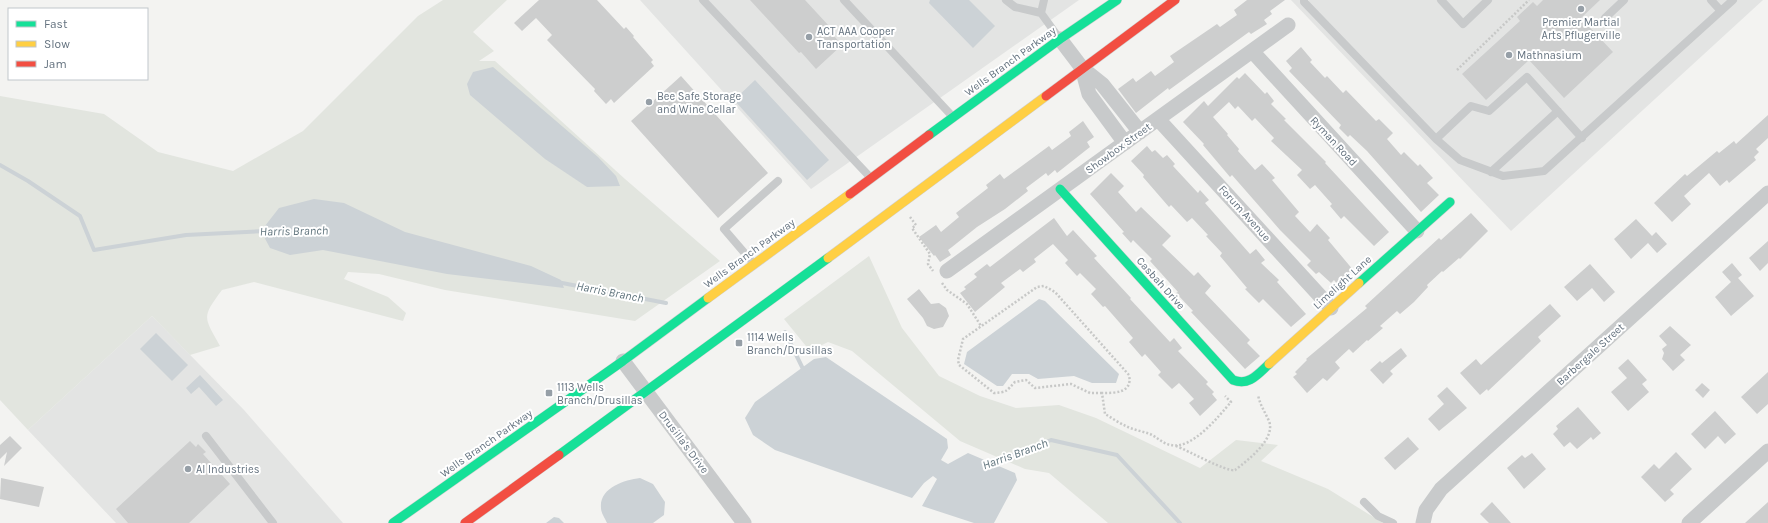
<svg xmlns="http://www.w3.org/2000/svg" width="1768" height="523" font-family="Karla,sans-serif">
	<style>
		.built { fill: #e3e4e3 }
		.green { fill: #e2e5df }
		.water { fill: #ccd2d6 }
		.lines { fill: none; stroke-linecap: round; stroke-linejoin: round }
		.stream { stroke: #ccd2d6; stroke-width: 4 }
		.building { fill: #cdcece }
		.fast-casing { stroke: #cfcfcf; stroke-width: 10 }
		.slow-casing { stroke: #cfcfcf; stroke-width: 10 }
		.jam-casing { stroke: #cfcfcf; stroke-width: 10 }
		.path { stroke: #c7c8c7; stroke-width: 2.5; stroke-dasharray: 2 2; stroke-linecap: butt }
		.lane { stroke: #c8cacb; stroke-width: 8 }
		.street { stroke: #c8cacb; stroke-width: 15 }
		.fast { stroke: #16e098; stroke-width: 9 }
		.slow { stroke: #ffcf43; stroke-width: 9 }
		.jam { stroke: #f24e42; stroke-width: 9 }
		.poi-dot { fill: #969fa7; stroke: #fff; stroke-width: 1.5 }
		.labels { text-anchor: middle; stroke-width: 4; stroke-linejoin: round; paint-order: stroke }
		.poi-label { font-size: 11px; fill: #64727f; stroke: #fff; text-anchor: start }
		.street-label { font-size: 11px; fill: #64727f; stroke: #fff }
		.water-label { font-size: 12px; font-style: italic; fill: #60747d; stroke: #fff }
	</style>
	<rect width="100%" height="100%" fill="#f3f3f1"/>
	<!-- built -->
	<path class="built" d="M640,0H1079L811,189Z
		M1291,0H1763L1511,231Z
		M152,316L244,410L343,523H116L28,430Z"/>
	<!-- green -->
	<path class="green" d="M443,0H507L473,32L494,51L479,61H495L625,179L720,261L635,321L445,290L379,274L348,272L344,279L388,297L406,313L403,321L254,282L222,290C201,318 204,317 220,346L190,355L152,316L28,430L0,400V96L104,114L158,152L233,171L303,131L418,16Z
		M869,256L902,328L939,376L980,396L1016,408L1059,405L1096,418L1200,468L1236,440L1278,445L1261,461L1328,489L1383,523H1108L1049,473L1025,469L960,441L852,351L828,342L810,351L784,319Z"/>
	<!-- water -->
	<path class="water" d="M930,0H969L995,26L973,48L929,3Z
		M493,67L598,157L616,176L620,186L587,187L545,159L470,95L467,84L473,72Z
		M755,80L829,160L807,180L734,100Z
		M314,199L344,203L405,232L531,266L561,280L564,288L447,274L323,250L290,255L270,248L261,231L279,208Z
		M1039,299L1045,301L1119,374L1116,383H1092L1074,376L1038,379L1029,374H1012L1003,386H997L964,364L967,352Z
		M156,333L188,365L172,381L140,349Z
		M826,357L947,439L948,448L941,460L948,464L968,453L1015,473L1017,480L994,523H974L922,506L937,479L933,476L924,483L912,498L775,450L753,435L745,418L755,402L814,359Z
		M200,375L223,400L216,406L199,387L191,394L186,388Z
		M640,478L653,484L665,502L664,515L653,523H607C605,518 601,513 601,508C599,488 624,480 640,478Z
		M554,517L559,518L564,523H546Z"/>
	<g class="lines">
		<!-- stream -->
		<path class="stream" d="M0,165L28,181L80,216L94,250L186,235L266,231
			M557,282L666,303
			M785,332L804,371
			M988,465L1051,440L1117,455L1180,523"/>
	</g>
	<!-- building -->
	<path class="building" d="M539,0H597L624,29L626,27L634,36L633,37L653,60L651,62L654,66L614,103L611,99L606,104L594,91L595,89L547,40L552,35L536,18L522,31L514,23Z
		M750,0H805L829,26L827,28L842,45L816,69L801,52L799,53Z
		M1247,0H1285L1270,11L1272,14L1264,20L1267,24L1251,34L1249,32L1169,90L1168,88L1136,113L1118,89L1133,78L1136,82L1151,71L1155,76L1174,62L1170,56L1217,24L1220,27L1237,15L1234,10Z
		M1543,0H1600L1581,18L1613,52L1564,98L1529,60L1486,100L1462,74L1520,21L1517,17L1533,2L1537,6Z
		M1301,47L1312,60L1310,62L1325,78L1327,76L1343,93L1346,90L1376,121L1379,119L1393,133L1387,139L1401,155L1404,152L1418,166L1420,164L1433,178L1427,183L1439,195L1421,212L1367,151L1350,135L1348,137L1339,128L1341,125L1289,71L1292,68L1286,61Z
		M1245,73L1265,94L1267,92L1274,101L1271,104L1286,119L1284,120L1326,162L1325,163L1389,232L1374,246L1344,216L1341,219L1330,206L1332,204L1315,185L1310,189L1297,175L1302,170L1271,141L1274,138L1255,118L1252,121L1238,106L1235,109L1229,102L1213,117L1228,134L1227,135L1239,149L1238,151L1255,170L1262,164L1275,178L1272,180L1299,212L1295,216L1310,232L1317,224L1330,238L1328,240L1354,271L1338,285L1334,280L1331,283L1319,272L1316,274L1307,265L1311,261L1280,230L1232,175L1230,177L1203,145L1204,144L1183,122L1204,101L1208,106L1237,77L1239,79Z
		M681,76L768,173L718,218L631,121Z
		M1768,115V138L1756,149L1759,152L1754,157L1756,160L1729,183L1727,180L1720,186L1709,173L1684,196L1691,204L1672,222L1654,203L1685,174L1687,176L1717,151L1719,153L1734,141L1736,144Z
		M1083,121L1094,137L1087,142L1090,147L1057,173L1055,170L1048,176L1046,173L1026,188L1028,191L1005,209L977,227L952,247L948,250L951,255L940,262L935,255L934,256L919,237L936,225L941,232L959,217L956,213L988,188L986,185L1000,174L1004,179L1049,146L1052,150L1071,136L1069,132Z
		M1147,146L1152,152L1155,150L1163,158L1167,155L1175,164L1173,166L1198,193L1200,190L1209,200L1205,203L1250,254L1256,249L1265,260L1261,263L1279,280L1277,282L1306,314L1291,327L1263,299L1259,303L1245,289L1247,288L1220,256L1222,253L1206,236L1208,235L1192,218L1187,222L1171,205L1169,207L1143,177L1144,175L1131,161Z
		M1111,173L1124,186L1118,192L1136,212L1141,207L1171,236L1162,245L1194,276L1198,272L1211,286L1205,293L1250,340L1247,343L1260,356L1245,369L1191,312L1193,311L1176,293L1178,292L1150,261L1152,259L1133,240L1131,243L1122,233L1124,232L1090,194Z
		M1471,213L1488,231L1460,259L1459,258L1443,272L1442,271L1427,285L1428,287L1414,302L1400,314L1397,311L1380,326L1383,328L1368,341L1367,340L1353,353L1349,349L1335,362L1340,368L1327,381L1323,378L1307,393L1293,377L1297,374L1295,372L1307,360L1306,359L1367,308L1365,306L1439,238L1441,240Z
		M1054,218L1067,236L1073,230L1097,256L1094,258L1131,298L1130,299L1170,342L1174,338L1182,348L1178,351L1208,382L1206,384L1214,392L1212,394L1217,400L1200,416L1189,403L1194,399L1179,383L1172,389L1158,375L1161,372L1145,354L1142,357L1129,342L1133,338L1105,306L1103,307L1091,294L1096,289L1080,273L1077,276L1065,263L1068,260L1053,244L1034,259L1036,262L1023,272L1020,269L1001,283L1005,287L975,312L960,293L966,289L964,287L977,277L974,274L987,264L990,267Z
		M1636,219L1652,236L1656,232L1667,244L1657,253L1648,243L1631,259L1614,239Z
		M1768,241V263L1760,271L1749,258Z
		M1732,263L1742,275L1738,278L1754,296L1731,316L1715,297L1731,282L1722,272Z
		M1590,264L1615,292L1604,302L1592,288L1577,301L1564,287Z
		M919,289L931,304L939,303L946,308L949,316L943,327L934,329L927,326L923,318L907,299Z
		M1550,304L1561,316L1538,337L1541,341L1488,391L1487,389L1480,395L1460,373L1476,359L1481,365Z
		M1670,326L1691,345L1680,355L1685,360L1673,371L1662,359L1664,353L1662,349L1667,345L1659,336Z
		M1401,348L1407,356L1390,371L1393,374L1383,384L1370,370L1380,361L1382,363Z
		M1628,359L1647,380L1642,384L1649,392L1628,411L1611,392L1627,378L1618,368Z
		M1768,372V404L1757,414L1741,397Z
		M1702,383L1710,390L1703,398L1695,390Z
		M1447,387L1467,408L1439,431L1428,419L1444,404L1437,396Z
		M1578,407L1601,433L1593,440L1591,437L1577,449L1570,442L1564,447L1553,434L1558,429L1556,426Z
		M1715,411L1736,434L1725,444L1718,436L1705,449L1691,434Z
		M10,436L22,448L4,466L7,452L0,459V445Z
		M1408,437L1419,449L1395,470L1384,458Z
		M190,441L196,447L198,444L206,452L203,454L230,484L189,523H128L116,509Z
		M1676,452L1692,469L1670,490L1674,494L1665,502L1641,477L1654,464L1659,469Z
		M1532,453L1546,469L1524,489L1507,468L1522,455L1525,458Z
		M1,478L44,487L39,507L0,499Z
		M1492,502L1511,523H1489L1480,514Z
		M1768,502V523H1745Z"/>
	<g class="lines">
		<defs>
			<path id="fast" d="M929,135L1060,39L1117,0
				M1060,189L1233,380C1249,386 1257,375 1269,364
				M1359,283L1450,202
				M559,455L828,258
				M393,523L623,361L708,298"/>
			<path id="slow" d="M828,258L1046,96
				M708,298L850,194
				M1269,364L1359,283"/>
			<path id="jam" d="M1046,96L1175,0
				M850,194L929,135
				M465,523L559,455"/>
		</defs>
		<!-- fast casing -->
		<use href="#fast" class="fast-casing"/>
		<!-- slow casing -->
		<use href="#slow" class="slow-casing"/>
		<!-- jam casing -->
		<use href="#jam" class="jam-casing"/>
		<!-- path -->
		<path class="path" d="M1457,70L1529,0
			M910,217L916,225L912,228L930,254L928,264L933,271
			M942,283L947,290L967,304L981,326
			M1102,393H1090L1071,384L1035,388L1026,380L1015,382C1006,391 1008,392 994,393L959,365L958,360L963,339L1037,287L1044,286L1055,292L1129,375C1133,393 1115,393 1102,393L1105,414C1112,418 1119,423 1126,426C1133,430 1142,431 1150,434C1157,437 1163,444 1171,445C1192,450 1219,416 1231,402L1225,396
			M1176,446C1189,451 1226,472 1235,470C1248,460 1276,439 1269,421C1265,412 1260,405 1258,395"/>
		<!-- lane -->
		<path class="lane" d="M703,0L870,177
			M844,0L953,117
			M1006,0L1015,7L1041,13L1059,38
			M1304,0V2L1436,139L1460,160L1503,176L1544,171L1733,0
			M1441,0L1463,24L1488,0
			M1711,0L1721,11
			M1041,13L1044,0
			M1605,18L1624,0
			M1436,139L1471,106L1489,111L1527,77L1582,138
			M1491,172L1558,111
			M754,264L724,229L778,181
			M206,436L273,523
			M1364,502L1378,516L1393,523"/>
		<!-- street -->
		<path class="street" d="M1060,39L1082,68L1102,84L1140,132
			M1252,51L1417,231
			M1082,68L1089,94L1125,143
			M1158,119L1331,308
			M947,271L1288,25
			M623,361L744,523
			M1423,523L1426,510L1441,489L1768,193
			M1689,523L1768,451"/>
		<!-- fast -->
		<use href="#fast" class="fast"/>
		<!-- slow -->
		<use href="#slow" class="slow"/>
		<!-- jam -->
		<use href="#jam" class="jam"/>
	</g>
	<!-- markers -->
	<g class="poi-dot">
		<circle cx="1581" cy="9" r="4"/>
		<circle cx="809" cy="37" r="4"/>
		<circle cx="1509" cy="55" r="4"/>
		<circle cx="649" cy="102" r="4"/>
		<rect x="735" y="339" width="8" height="8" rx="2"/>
		<rect x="545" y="389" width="8" height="8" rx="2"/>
		<circle cx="188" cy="469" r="4"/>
	</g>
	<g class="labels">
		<!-- poi labels -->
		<g class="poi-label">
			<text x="1581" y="26" text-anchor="middle">Premier Martial<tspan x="1581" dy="13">Arts Pflugerville</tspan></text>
			<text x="817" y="35">ACT AAA Cooper<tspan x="817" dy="13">Transportation</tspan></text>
			<text x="1517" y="59">Mathnasium</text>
			<text x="657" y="100">Bee Safe Storage<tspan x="657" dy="13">and Wine Cellar</tspan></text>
			<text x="747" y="341">1114 Wells<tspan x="747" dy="13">Branch/Drusillas</tspan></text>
			<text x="557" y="391">1113 Wells<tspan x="557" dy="13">Branch/Drusillas</tspan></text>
			<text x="196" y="473">AI Industries</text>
		</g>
		<!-- street labels -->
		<g class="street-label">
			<text transform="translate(1010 61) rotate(-36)" y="4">Wells Branch Parkway</text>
			<text transform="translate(1334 141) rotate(47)" y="4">Ryman Road</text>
			<text transform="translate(1118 148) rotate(-36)" y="4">Showbox Street</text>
			<text transform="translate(1245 213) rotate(48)" y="4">Forum Avenue</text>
			<text transform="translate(749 253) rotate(-36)" y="4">Wells Branch Parkway</text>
			<text transform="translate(1342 282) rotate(-42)" y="4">Limelight Lane</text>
			<text transform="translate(1161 283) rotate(48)" y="4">Casbah Drive</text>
			<text transform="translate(1590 354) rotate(-42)" y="4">Barbergale Street</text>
			<text transform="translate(684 442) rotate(53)" y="4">Drusilla's Drive</text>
			<text transform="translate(486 443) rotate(-35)" y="4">Wells Branch Parkway</text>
		</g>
		<!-- water labels -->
		<g class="water-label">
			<text transform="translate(294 231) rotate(-1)" y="4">Harris Branch</text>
			<text transform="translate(610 292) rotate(11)" y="4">Harris Branch</text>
			<text transform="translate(1015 454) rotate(-20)" y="4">Harris Branch</text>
		</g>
	</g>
	<!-- legend -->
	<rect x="8" y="8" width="140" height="72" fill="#ffffff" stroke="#c1c7cc"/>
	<rect x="16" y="21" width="20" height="6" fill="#16e098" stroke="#c1c7cc"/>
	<text x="44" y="28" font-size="12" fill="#64727f">Fast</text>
	<rect x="16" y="41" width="20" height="6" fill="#ffcf43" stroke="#c1c7cc"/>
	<text x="44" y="48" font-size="12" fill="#64727f">Slow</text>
	<rect x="16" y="61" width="20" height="6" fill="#f24e42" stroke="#c1c7cc"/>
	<text x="44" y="68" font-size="12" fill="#64727f">Jam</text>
</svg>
